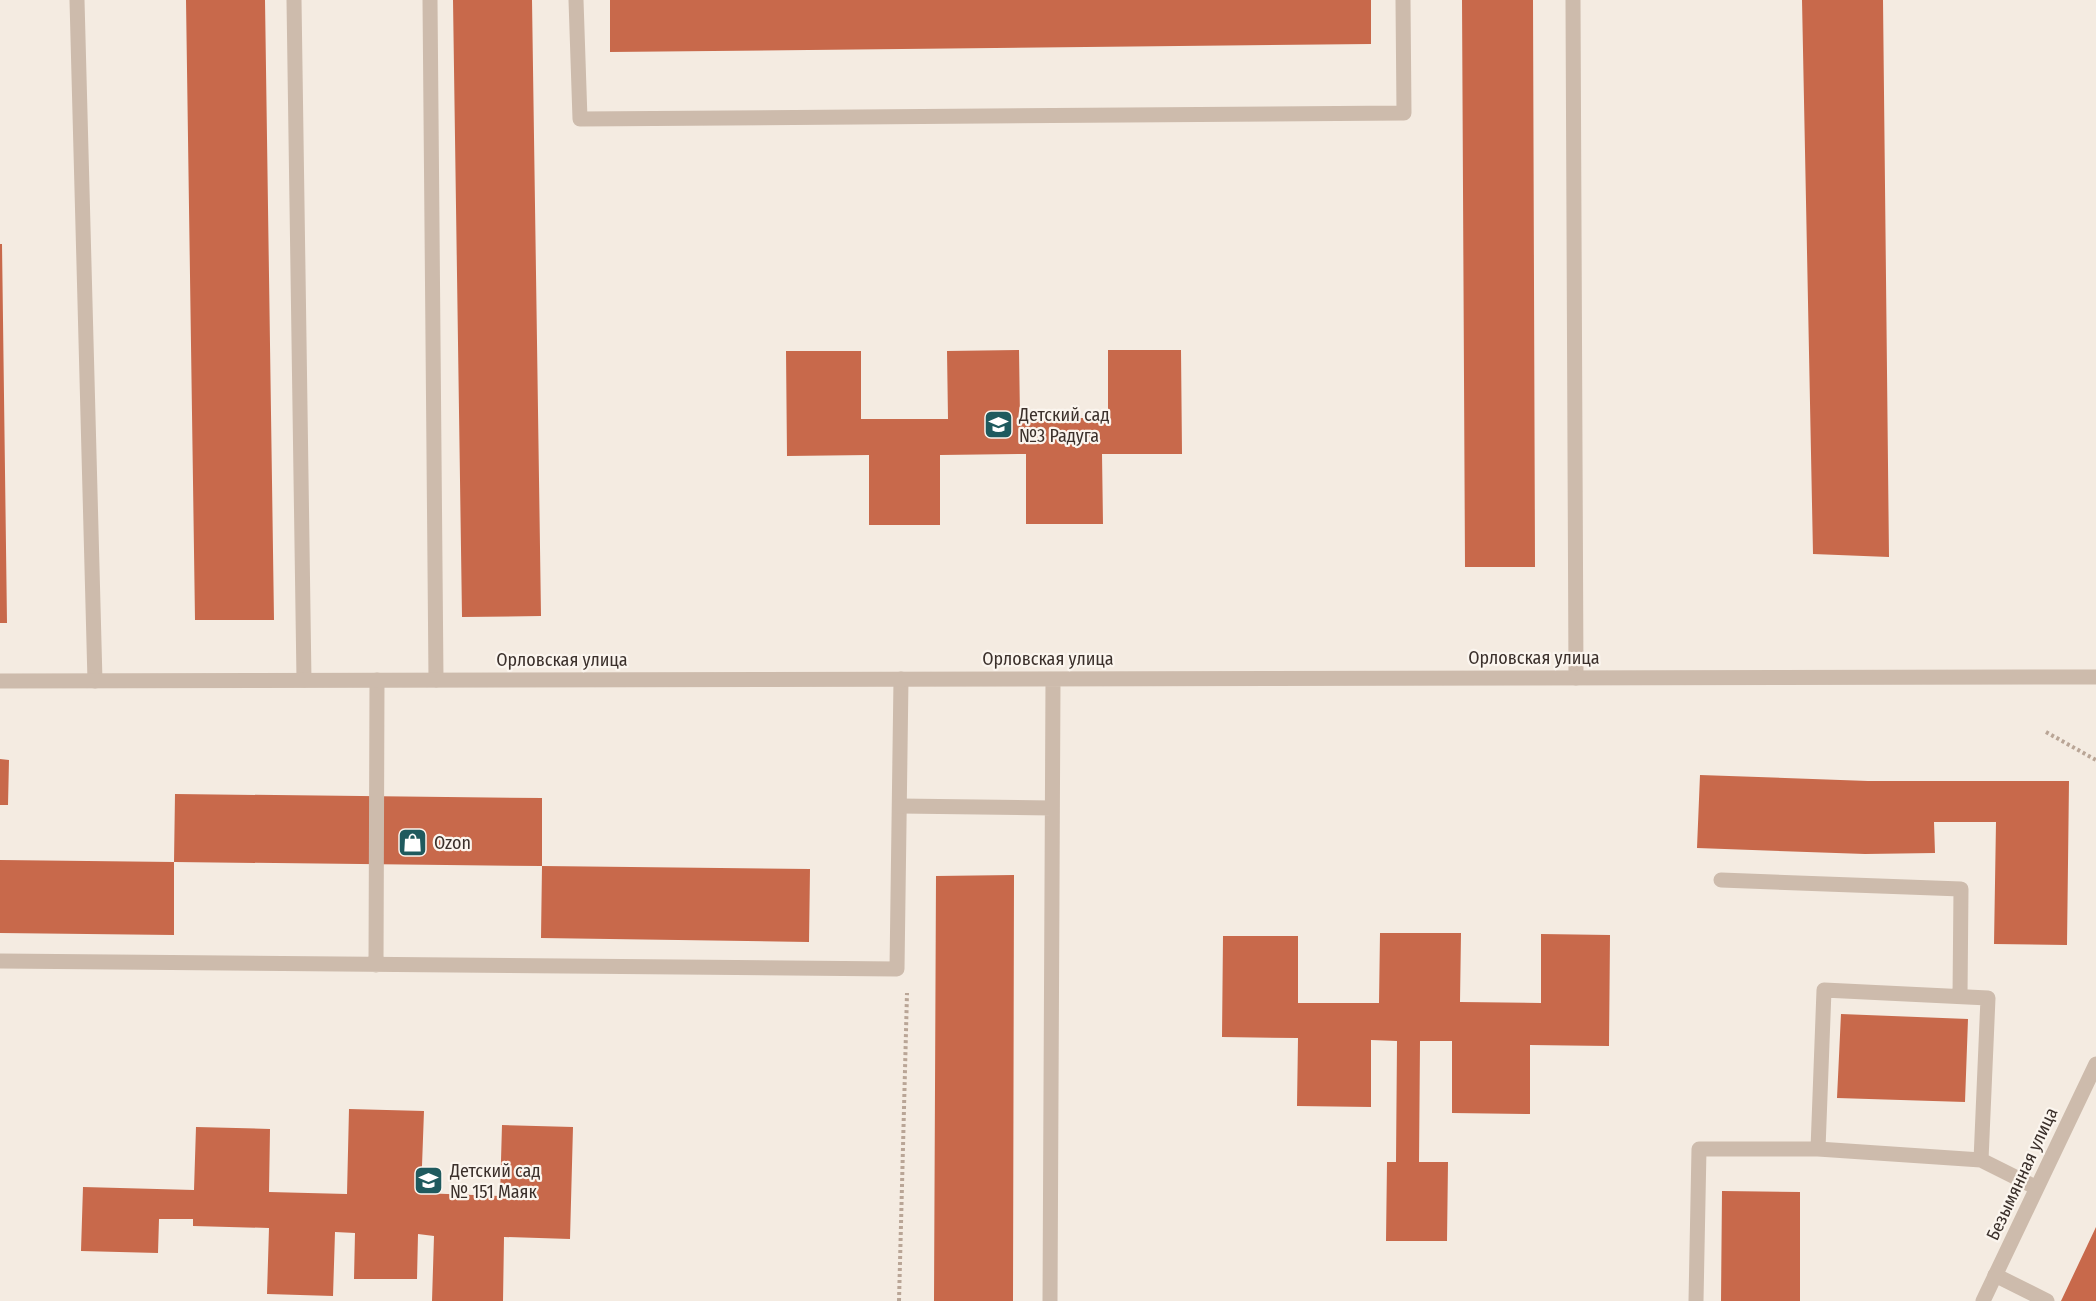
<svg xmlns="http://www.w3.org/2000/svg" width="2096" height="1301" font-family="'Fira Sans Condensed',sans-serif">
	<style>
		.building { fill: #c8694b }
		.lines { fill: none; stroke-linecap: round; stroke-linejoin: round }
		.path { stroke: #b9a596; stroke-width: 4; stroke-dasharray: 3 3; stroke-linecap: butt }
		.lane { stroke: #cdbbac; stroke-width: 15 }
		.street { stroke: #cdbbac; stroke-width: 15 }
		.labels { text-anchor: middle; stroke-width: 4.5; stroke-linejoin: round; paint-order: stroke }
		.poi-label { font-size: 18px; fill: #3b302b; stroke: #fbf5ee; text-anchor: start }
		.street-label { font-size: 18px; fill: #3b302b; stroke: #fbf5ee }
	</style>
	<rect width="100%" height="100%" fill="#f4ebe1"/>
	<!-- building -->
	<path class="building" d="M186,0H265L274,620H195Z
		M453,0H532L541,616L462,617Z
		M610,0H1371V44L610,52Z
		M1462,0H1533L1535,567H1465Z
		M1802,0H1883L1889,557L1813,554Z
		M0,244H2L7,623H0Z
		M1019,350L1020,418H1108V350H1181L1182,454H1102L1103,524H1026V454L940,455V525H869V455L787,456L786,351H861V419H948L947,351Z
		M0,759L9,760L8,805H0Z
		M1700,775L1868,781H2069L2067,945L1994,944L1996,822H1934L1935,853L1865,854L1697,848Z
		M175,794L542,798V866L174,862Z
		M0,860L174,862V935L0,933Z
		M542,866L810,869L809,942L541,938Z
		M1014,875L1013,1301H934L936,876Z
		M1380,933H1461L1460,1002L1541,1003V934L1610,935L1609,1046L1530,1045V1114L1452,1113V1041H1420L1419,1162H1448L1447,1241H1386L1387,1162H1396L1397,1041L1371,1040V1107L1297,1106L1298,1038L1222,1037L1223,936H1298V1003H1379Z
		M1841,1014L1968,1019L1965,1102L1837,1098Z
		M349,1109L424,1111L421,1193L500,1196L502,1125L573,1127L570,1239L504,1237L503,1301H432L434,1236L418,1234L417,1279H354L355,1233L335,1232L333,1296L267,1294L269,1228L193,1226V1219H159L158,1253L81,1251L83,1187L194,1190L196,1127L270,1129L269,1192L347,1194Z
		M1722,1191L1800,1192V1301H1721Z
		M2096,1227V1301H2061Z"/>
	<g class="lines">
		<!-- path -->
		<path class="path" d="M2046,732L2096,760
			M899,1301L907,993"/>
		<!-- lane -->
		<path class="lane" d="M77,0L95,681
			M294,0L304,680
			M430,0L436,680
			M576,0L580,119L1404,113L1403,0
			M1573,0L1576,678
			M0,961L897,969L901,679
			M376,965L377,680
			M1995,1275L2047,1301"/>
		<!-- street -->
		<path class="street" d="M0,681L2096,677
			M900,806L1052,808
			M1721,880L1961,889L1960,996
			M1818,1149L1981,1160L2037,1188
			M1050,1301L1053,679
			M1696,1301L1699,1149H1818L1824,990L1988,998L1981,1160
			M1983,1301L2096,1064"/>
	</g>
	<!-- icons -->
	<defs>
		<symbol id="school-square" viewBox="-11 -11 22 22"><rect x="-9" y="-9" width="18" height="18" rx="4" fill="#1f5a5e" stroke="#fbf5ee"/><path d="M0-5L7-2L0 1L-7-2ZM-4 1L0 2.5L4 1V4Q0 6-4 4Z" fill="#fff"/></symbol>
		<symbol id="shop-square" viewBox="-11 -11 22 22"><rect x="-9" y="-9" width="18" height="18" rx="4" fill="#1f5a5e" stroke="#fbf5ee"/><path d="M-5-2.5h2.3a2.7 3.5 0 0 1 5.4 0H5L5.5 6h-11ZM-1.5-2.5h3a1.5 2.3 0 0 0-3 0Z" fill="#fff"/></symbol>
	</defs>
	<g fill-rule="evenodd">
		<use href="#school-square" x="982" y="408" width="33" height="33"/>
		<use href="#shop-square" x="396" y="826" width="33" height="33"/>
		<use href="#school-square" x="412" y="1164" width="33" height="33"/>
	</g>
	<g class="labels">
		<!-- poi labels -->
		<g class="poi-label">
			<text x="1019" y="421">Детский сад<tspan x="1019" dy="21">№3 Радуга</tspan></text>
			<text x="434" y="849">Ozon</text>
			<text x="450" y="1177">Детский сад<tspan x="450" dy="21">№ 151 Маяк</tspan></text>
		</g>
		<!-- street labels -->
		<g class="street-label">
			<text x="1534" y="664">Орловская улица</text>
			<text x="1048" y="665">Орловская улица</text>
			<text x="562" y="666">Орловская улица</text>
			<text transform="translate(2022 1174) rotate(-65)" y="6">Безымянная улица</text>
		</g>
	</g>
</svg>
